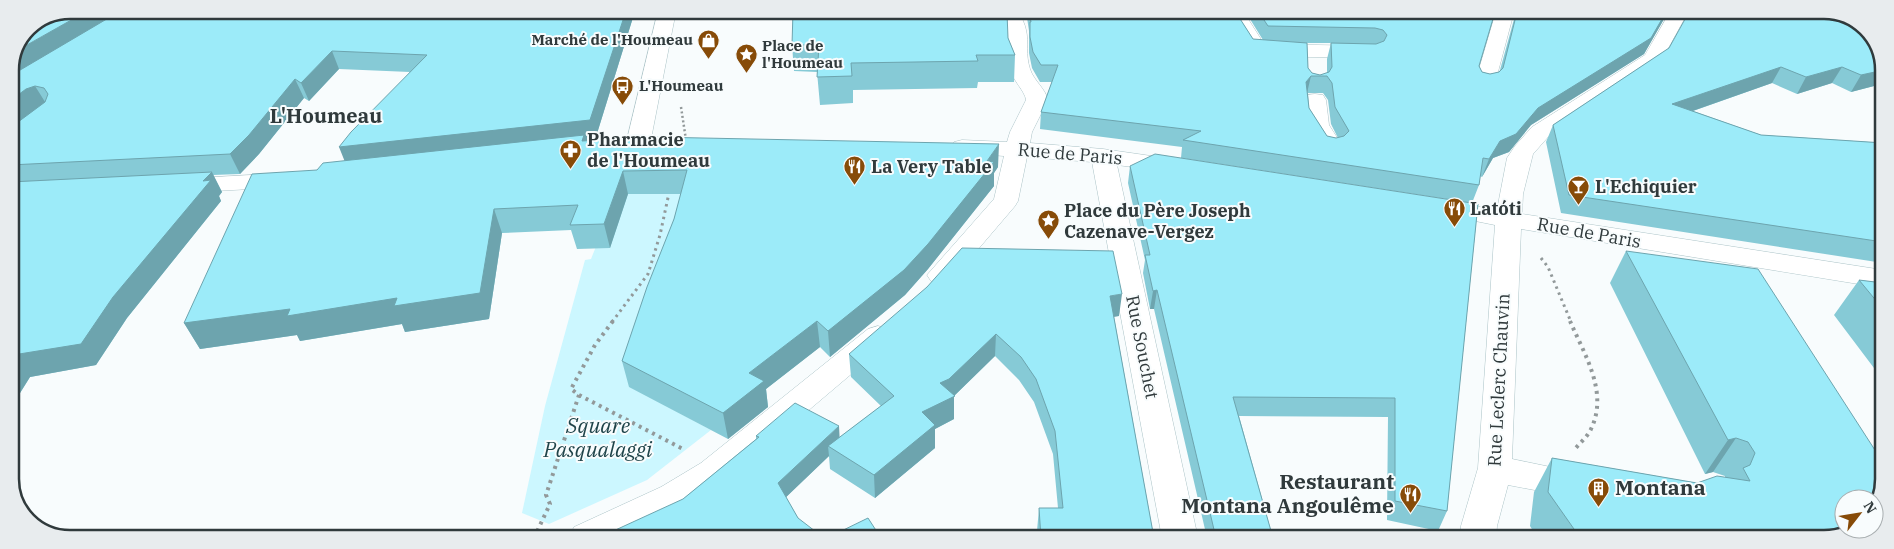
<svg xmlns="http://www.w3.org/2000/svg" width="1894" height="549" font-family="'IBM Plex Serif',serif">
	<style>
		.green { fill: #ccf7ff }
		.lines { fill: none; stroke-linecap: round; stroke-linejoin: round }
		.minor-casing { stroke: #abc3c7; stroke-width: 1 }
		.path-far2 { stroke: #92999a; stroke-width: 2.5; stroke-dasharray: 2 2.5; stroke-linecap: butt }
		.path-far1 { stroke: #92999a; stroke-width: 3; stroke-dasharray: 2.5 4; stroke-linecap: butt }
		.path { stroke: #92999a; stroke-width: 4; stroke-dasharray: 3 4.5; stroke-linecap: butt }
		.minor { fill: #fff; fill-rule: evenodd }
		.wall { fill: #86cad6; fill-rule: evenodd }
		.shaded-wall { fill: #6da4ae }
		.building { fill: #9cebf9; stroke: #6da4ae; fill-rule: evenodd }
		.labels { text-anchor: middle; stroke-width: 4; stroke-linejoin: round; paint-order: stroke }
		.far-poi-label { font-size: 15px; font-weight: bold; fill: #303a3c; stroke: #f8fcfd; text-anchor: start }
		.poi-label { font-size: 18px; font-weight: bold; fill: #303a3c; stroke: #f8fcfd; text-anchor: start }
		.street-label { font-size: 18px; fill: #303a3c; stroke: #f8fcfd }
		.quarter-label { font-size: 20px; font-weight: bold; fill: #303a3c; stroke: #f8fcfd }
		.near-park-label { font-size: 21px; font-style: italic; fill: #1f444a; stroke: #f8fcfd }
		.near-poi-label { font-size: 21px; font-weight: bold; fill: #303a3c; stroke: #f8fcfd; text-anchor: end }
		.rim { fill: none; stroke: #303a3c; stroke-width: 2.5 }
	</style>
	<rect width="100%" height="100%" fill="#f8fcfd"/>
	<!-- green -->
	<path class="green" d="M693,193L629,386L711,430L647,480L549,524L522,513L545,406L585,260L591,259L617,194Z"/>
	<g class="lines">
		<defs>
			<path id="minor" d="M70,10H159L161,14L159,18L152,20L62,21L54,17Z
				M658,11H676L650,144L646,149L638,151L630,149L626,144Z
				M1001,11H1019C1021,17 1025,24 1026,30C1029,43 1025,54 1030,69C1034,81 1045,88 1048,100L1032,132L1030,143L1103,149L1186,161L1190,166L1186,171L1178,173L1117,165L1198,538H1162L1092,162L1027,157L1018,201L1015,206L951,281L941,283L931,281L927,275L994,199L1004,156L954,152L950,147L954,142L962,140L1007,142L1010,132L1026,100C1025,91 1013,81 1010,69C1005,54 1010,43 1007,30C1006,24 1003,17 1001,11Z
				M1225,11H1243L1264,44L1365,46L1372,48L1375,52L1372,56L1365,58L1258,56L1251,54Z
				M1496,12H1514L1495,83L1492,87L1485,89L1478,87L1475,83Z
				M1670,12H1688L1660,63L1548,137L1533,154L1523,194L1522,214L1883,270V288L1521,229L1512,459L1589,475L1594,485L1589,495L1577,498L1508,485L1497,526L1496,539H1460L1461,526L1478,468L1495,225L1431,212L1427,207L1431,202L1440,199L1497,210L1507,158L1515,146L1532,127L1645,55Z
				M1315,94L1323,95L1326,100L1329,125L1343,147L1339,152L1331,154L1323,152L1307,125L1304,100L1307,95Z
				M286,173L295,175L298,180L295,185L286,187L179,193L170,191L167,186L170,181L179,179Z
				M878,326L888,329L893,336L888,343L725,481L685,507L622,538H569L574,527L661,487L701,463L868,329Z"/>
		</defs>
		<!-- minor casing -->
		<use href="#minor" class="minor-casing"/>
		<!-- path-far2 -->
		<path class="path-far2" d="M681,107L686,140"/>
		<!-- path-far1 -->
		<path class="path-far1" d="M1541,258L1548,267L1571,322
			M612,322L648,274L660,235L669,193"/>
		<!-- path -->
		<path class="path" d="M613,321L595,345L571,389L579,395L683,449
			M1570,321C1584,354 1609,392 1591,429C1588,436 1580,443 1574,450
			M534,538L550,504L546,495L579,395"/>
		<!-- minor -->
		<use href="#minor" class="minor"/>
	</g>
	<!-- wall -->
	<path class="wall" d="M70,10H98L104,21L122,10L635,11L595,140L586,141L998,167L994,173V186L928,269L905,295L830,357L820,347L766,389L768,407L728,439L629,387L622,361L674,219L681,194H628L610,248L577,249L571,230L502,233L489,319L405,332L402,324L300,341L297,335L200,349L184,323L317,170L345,161L410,72L339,69L309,101L304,98L259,154L240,174L213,175L222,192L219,196L221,201L127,318L96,365L30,377L10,409V70Z
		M1026,11H1235L1253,39L1263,40L1245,11L1495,12L1479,66L1482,72L1490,74L1499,72L1500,70L1516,12H1515H1668L1644,54L1531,125L1509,152L1493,158L1482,177L1480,176L1479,185L1472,203L1181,158L1182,147L1040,129L1041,112L1052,82H1040L1032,68L1029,53V31ZM1307,43H1331L1327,59V73L1320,75L1312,73L1308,68ZM1308,93H1323L1328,100L1331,124L1338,138H1336L1327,136L1309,108Z
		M1008,38L1015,55L1014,82H978L977,88L853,90V103L820,105L817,72L794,71L792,45Z
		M1669,48L1884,66V90L1874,86L1851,92L1832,83L1797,94L1772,83L1693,111L1761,135L1884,143L1883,263L1561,213L1546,142L1553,125Z
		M1130,166L1478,204L1447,511L1438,531L1387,520L1388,417L1239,416L1273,538H1207L1154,309H1150L1143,273L1145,260L1128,183Z
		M1626,251L1824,539H1538L1530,526L1534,492L1552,458L1697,483L1725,478V476L1713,472L1705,474L1610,283Z
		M1859,280L1883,283V380L1834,315Z
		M1119,316L1114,317L1154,538H1038L1037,531L1039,508H1058L1053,454L1034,402L1019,380L995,356L954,396V419L935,429V448L875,498L830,469L829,456L786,497L798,518L683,499L756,439V436L840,437L881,406L851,377L849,354Z"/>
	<!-- shaded-wall -->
	<path class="shaded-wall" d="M89,10H98L105,23L10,80V70L18,50Z
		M626,11H635L595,140L347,167L339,147Z
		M1666,12H1668L1644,54L1531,125L1509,152L1493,158L1482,177L1489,159L1500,141L1538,108Z
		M332,51L339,69L309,101L301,83Z
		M1781,67L1772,83L1664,121L1672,104Z
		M1842,67L1832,83L1797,94L1806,77Z
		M1884,70L1874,86L1851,92L1861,75Z
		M1311,76L1307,93L1306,82Z
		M295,79L304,98L259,154L240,174L230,154Z
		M35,86L47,105L10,130V101L26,89Z
		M999,144L998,167L994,173V186L928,269L905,295L830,357L828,331L987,161Z
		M623,171L628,194L610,248L604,224Z
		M212,172L222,192L219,196L221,201L127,318L96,365L30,377L10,409V359L13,355L113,297L203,181Z
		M494,209L502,233L489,319L405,332L402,324L300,341L297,335L200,349L184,323Z
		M1157,290L1154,309H1150L1153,291Z
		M1122,294L1119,316L1108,318L1110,296Z
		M817,321L820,347L766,389L768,407L728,439L723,413L749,373Z
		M996,334L995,356L954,396V419L935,429V448L875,498L874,475L922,412L940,383Z
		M839,426L840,445L828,446L829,456L781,502L778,483Z
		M1736,438L1713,472L1705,474L1728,440Z"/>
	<!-- building -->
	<path class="building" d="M70,10H89L18,50L28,27Z
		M122,10L626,11L590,120L339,147L351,132L427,55L332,51L301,83L295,79L249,135L230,154L10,165V128L45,102L48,94L44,88L35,86L26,89L10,101V76Z
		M793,11H981L987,13H1007L1008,38L1015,55H976L978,61L851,63L852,76L817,77L819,45H792Z
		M1029,11H1235L1253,39L1307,43L1308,68L1312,73L1320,75L1329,72L1332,67L1331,43L1376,44L1384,41L1387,35L1383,30L1375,28L1268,26L1258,11L1495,12L1479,66L1482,72L1490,74L1499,72L1503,68L1517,12H1666L1651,38L1538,108L1516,134L1500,141L1489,159L1483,158L1479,185L1183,140L1201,131L1041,112L1058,65H1041L1033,52L1030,37V22H1031ZM1311,76H1327L1332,83L1335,107L1349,131L1344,136L1336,138L1327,136L1309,108L1306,82Z
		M1689,12H1839L1869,31L1884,66V70L1861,75L1842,67L1806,77L1781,67L1672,104L1761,135L1884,143L1883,242L1569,195L1553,125L1669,48Z
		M584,135L582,141L653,137L999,144L987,161L994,162L928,244L904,270L828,331L817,321L749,373L764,381L723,413L622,361L647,287L674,219L687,170L623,171L604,224L570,225L578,205L494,209L480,293L394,306L397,298L287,316L290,309L184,323L252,174L317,170L323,163Z
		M1155,154L1478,204L1447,511L1395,501V398L1233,397L1273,538H1216L1157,290L1153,291L1145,255H1150L1130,166Z
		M212,172L203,181L211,180L113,297L81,344L13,355L10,359V283L11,282H10V182Z
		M962,248L1113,251L1122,294L1110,296L1154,538H1041L1039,508H1063L1055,431L1036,379L1021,357L996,334L949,379L940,383L955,396L922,412L935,425L874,475L828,446L894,396L849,354L927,287Z
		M1626,251L1758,269L1882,461V494L1874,506V499H1844V529H1853L1824,539H1581L1548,492L1552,458L1697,483L1717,476L1750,481L1743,468L1750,465L1755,453L1748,442L1736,438L1728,440Z
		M1859,280L1883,283V309Z
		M795,403L839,426L778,483L798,518L824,538H598L683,499L759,437L756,436Z
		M868,518L881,538H827Z"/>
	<!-- icons -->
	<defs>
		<symbol id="shop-pin" viewBox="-11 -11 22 30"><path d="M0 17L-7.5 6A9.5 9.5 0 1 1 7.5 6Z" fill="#874b08" stroke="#f8fcfd"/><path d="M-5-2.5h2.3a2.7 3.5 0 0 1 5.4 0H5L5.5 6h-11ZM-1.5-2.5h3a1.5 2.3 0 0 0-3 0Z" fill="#fff"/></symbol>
		<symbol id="sight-pin" viewBox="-11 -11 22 30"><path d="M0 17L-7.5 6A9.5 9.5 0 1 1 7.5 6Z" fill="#874b08" stroke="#f8fcfd"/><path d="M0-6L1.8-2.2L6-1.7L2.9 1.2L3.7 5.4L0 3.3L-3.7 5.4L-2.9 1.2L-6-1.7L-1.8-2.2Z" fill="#fff"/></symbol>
		<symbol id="bus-pin" viewBox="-11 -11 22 30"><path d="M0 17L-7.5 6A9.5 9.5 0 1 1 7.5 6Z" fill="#874b08" stroke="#f8fcfd"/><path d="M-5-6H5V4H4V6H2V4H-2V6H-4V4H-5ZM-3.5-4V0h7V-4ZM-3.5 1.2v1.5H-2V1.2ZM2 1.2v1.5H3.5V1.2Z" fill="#fff"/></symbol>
		<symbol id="pharmacy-pin" viewBox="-11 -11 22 30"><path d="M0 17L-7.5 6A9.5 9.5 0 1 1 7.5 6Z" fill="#874b08" stroke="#f8fcfd"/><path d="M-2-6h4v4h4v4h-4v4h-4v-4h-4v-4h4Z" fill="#fff"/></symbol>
		<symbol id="restaurant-pin" viewBox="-11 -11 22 30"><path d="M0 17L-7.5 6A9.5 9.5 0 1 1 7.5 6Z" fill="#874b08" stroke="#f8fcfd"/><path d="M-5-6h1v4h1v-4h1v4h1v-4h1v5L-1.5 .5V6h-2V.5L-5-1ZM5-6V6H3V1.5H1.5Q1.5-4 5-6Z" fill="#fff"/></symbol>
		<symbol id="bar-pin" viewBox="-11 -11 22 30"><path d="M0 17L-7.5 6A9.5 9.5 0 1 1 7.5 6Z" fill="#874b08" stroke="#f8fcfd"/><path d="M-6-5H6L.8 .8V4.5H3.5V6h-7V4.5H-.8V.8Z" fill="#fff"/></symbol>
		<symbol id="building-pin" viewBox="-11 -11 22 30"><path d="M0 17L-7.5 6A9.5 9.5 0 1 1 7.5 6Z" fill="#874b08" stroke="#f8fcfd"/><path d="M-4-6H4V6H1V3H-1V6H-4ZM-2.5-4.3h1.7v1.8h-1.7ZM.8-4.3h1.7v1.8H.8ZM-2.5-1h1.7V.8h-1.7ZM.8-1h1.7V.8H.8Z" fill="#fff"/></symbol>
	</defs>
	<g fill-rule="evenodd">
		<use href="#shop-pin" x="696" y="28" width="25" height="34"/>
		<use href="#sight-pin" x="734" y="42" width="25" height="34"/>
		<use href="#bus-pin" x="610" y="74" width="25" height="34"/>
		<use href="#pharmacy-pin" x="558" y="138" width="25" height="34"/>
		<use href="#restaurant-pin" x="842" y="154" width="25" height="34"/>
		<use href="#bar-pin" x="1566" y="174" width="25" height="34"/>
		<use href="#restaurant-pin" x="1442" y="196" width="25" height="34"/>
		<use href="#sight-pin" x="1036" y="208" width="25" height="34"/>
		<use href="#building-pin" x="1586" y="476" width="25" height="34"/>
		<use href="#restaurant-pin" x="1398" y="482" width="25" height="34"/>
	</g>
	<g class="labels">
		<!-- far-poi labels -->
		<g class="far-poi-label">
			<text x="693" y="45" text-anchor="end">Marché de l'Houmeau</text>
			<text x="762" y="51">Place de<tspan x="762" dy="17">l'Houmeau</tspan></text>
			<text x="639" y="91">L'Houmeau</text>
		</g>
		<!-- poi labels -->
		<g class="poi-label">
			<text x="587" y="146">Pharmacie<tspan x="587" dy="21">de l'Houmeau</tspan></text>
			<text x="871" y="173">La Very Table</text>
			<text x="1595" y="193">L'Echiquier</text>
			<text x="1470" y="215">Latóti</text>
			<text x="1064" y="217">Place du Père Joseph<tspan x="1064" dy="21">Cazenave-Vergez</tspan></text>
		</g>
		<!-- street labels -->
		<g class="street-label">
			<text transform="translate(1070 154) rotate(5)" y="6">Rue de Paris</text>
			<text transform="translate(1589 233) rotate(10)" y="6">Rue de Paris</text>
			<text transform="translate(1142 347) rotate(79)" y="6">Rue Souchet</text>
			<text transform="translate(1499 380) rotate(-87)" y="6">Rue Leclerc Chauvin</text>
		</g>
		<!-- quarter labels -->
		<g class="quarter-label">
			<text x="326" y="123">L'Houmeau</text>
		</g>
		<!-- near-park labels -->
		<g class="near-park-label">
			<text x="598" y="433">Square<tspan x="598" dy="24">Pasqualaggi</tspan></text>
		</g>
		<!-- near-poi labels -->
		<g class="near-poi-label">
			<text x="1394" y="489">Restaurant<tspan x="1394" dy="24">Montana Angoulême</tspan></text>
			<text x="1615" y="495" text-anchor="start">Montana</text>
		</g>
	</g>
	<!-- crop -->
	<path d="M0 0H1894V549H0ZM70 19H1824A51 51 0 0 1 1875 70V479A51 51 0 0 1 1824 530H70A51 51 0 0 1 19 479V70A51 51 0 0 1 70 19Z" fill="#e8ecee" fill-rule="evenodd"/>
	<path class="rim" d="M70 19H1824A51 51 0 0 1 1875 70V479A51 51 0 0 1 1824 530H70A51 51 0 0 1 19 479V70A51 51 0 0 1 70 19Z"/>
	<!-- north arrow -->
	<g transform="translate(1859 514) rotate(59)"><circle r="24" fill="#f8fcfd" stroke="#a8aeb0"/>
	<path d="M0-4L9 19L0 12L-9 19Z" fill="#874b08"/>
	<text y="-8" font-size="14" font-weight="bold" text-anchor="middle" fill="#303a3c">N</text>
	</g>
</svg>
